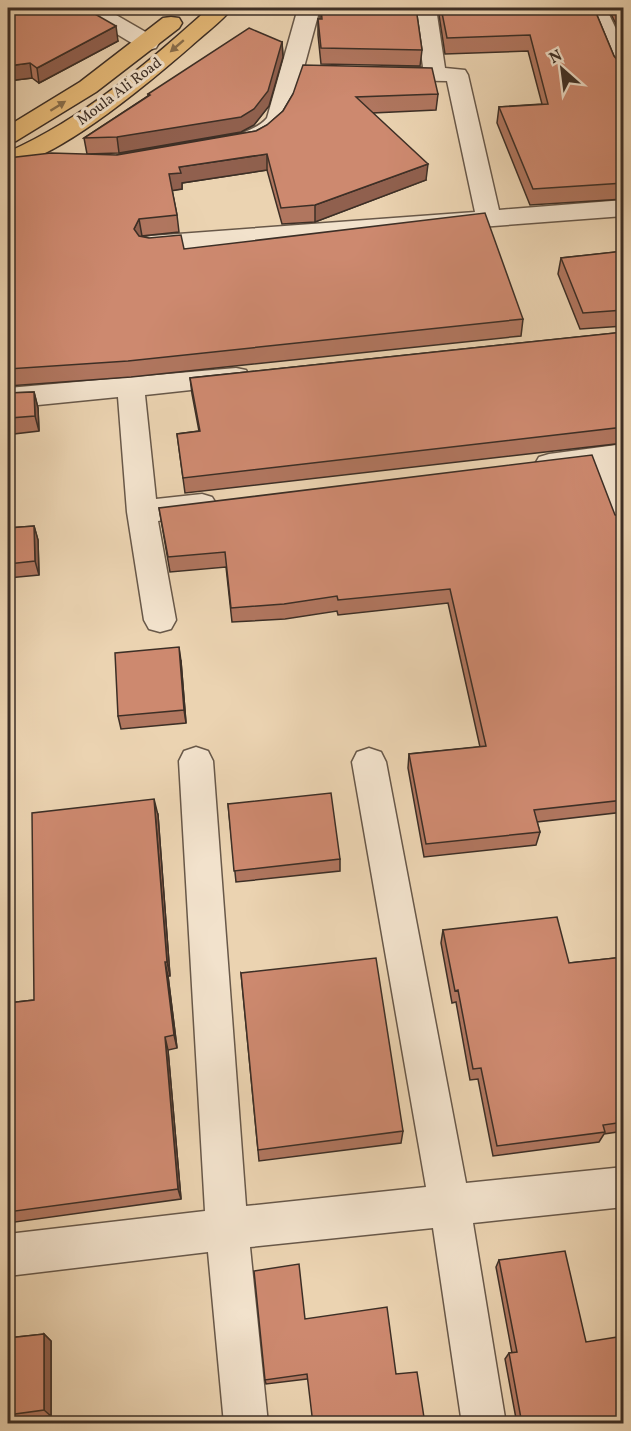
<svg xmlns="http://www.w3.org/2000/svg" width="631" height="1431" font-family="Vollkorn,serif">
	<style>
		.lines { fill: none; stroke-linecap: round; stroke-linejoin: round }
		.street-casing { stroke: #685849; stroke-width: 3 }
		.primary-casing { stroke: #3d2f26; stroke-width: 3 }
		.street { fill: #f2e2cc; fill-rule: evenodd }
		.primary { fill: #e6ba78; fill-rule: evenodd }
		.wall { fill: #b0765f; stroke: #3d2f26; stroke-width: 1.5 }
		.shaded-wall { fill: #90604e; stroke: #3d2f26; stroke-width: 1.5 }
		.building { fill: #cd896f; stroke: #3d2f26; stroke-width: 1.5 }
		.oneway { fill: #896e4b }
		.labels { text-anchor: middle; stroke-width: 6; stroke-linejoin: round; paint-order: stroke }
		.far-street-label { font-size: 15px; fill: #3d2f26; stroke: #f2e2cc }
	</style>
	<rect width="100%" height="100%" fill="#ebd3b1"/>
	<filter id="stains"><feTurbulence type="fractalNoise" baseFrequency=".00333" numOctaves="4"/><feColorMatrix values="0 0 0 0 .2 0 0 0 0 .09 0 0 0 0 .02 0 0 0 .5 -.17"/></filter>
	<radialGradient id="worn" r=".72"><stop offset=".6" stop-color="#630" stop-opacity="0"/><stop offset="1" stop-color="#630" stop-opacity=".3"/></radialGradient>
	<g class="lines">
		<defs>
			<path id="street" d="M79,8H104L156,38L159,43L156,48L148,50L140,48L82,13Z
				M298,8H320L290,119L275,137L247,147L239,145L235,140C242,130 257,130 267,118Z
				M415,8H436L445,68L465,70L468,75L499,210L624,200V216L151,252L142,250L138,244L142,238L151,236L475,212L447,81L388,80L380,78L377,73L380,68L423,67Z
				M585,8H606L624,46V78L616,76L613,71Z
				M236,368L246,370L250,377L246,384L145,395L156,499L202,494L212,497L217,505L212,513L158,521L176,620L171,629L160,632L149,629L144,620L127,512L118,397L8,408V388Z
				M624,444V464L618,465L624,480V532L613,529L609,521L591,469L549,474L539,471L535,464L539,457L549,454Z
				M196,747L208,751L213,761L246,1206L426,1187L352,762L357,752L369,748L381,752L386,762L466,1183L624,1167V1207L473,1223L506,1424H462L433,1228L250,1247L268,1424H224L208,1252L8,1276V1234L205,1211L179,761L184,751Z"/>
			<path id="primary" d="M209,8H232C223,20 209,30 198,40C156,77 62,157 8,167V152C83,119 149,62 209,8Z
				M171,17L179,18L182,23L179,28L96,92L16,141L8,143V126L80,82L163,18Z"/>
		</defs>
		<!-- street casing -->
		<use href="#street" class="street-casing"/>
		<!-- primary casing -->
		<use href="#primary" class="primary-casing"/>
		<!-- street -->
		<use href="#street" class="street"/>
		<!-- primary -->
		<use href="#primary" class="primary"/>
	</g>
	<!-- wall -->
	<path class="wall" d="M8,8H92V12L118,41L39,83L32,78L8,81Z
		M107,8H122L114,11Z
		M320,8H416L422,50L420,66L321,64L318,35V19H320Z
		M438,8H594L614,56L619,62L624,63V199L530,205L497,123L499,107L542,104L528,51L445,54Z
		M608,8H624V40Z
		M282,42L283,57L269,106L254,125L241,132L119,153L87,154L84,138L148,96V94Z
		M293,94H438L436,110L373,113L426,180L315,222L282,224L267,170L182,183V189L172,190L177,215L179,232L141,236L184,249L523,319L521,336L131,377L8,386V282H9L12,245L117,155L256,131L267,125L283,111Z
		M624,251V326L580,329L558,274L561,258Z
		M624,332V443L185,493L177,434L199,431L192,394L190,378Z
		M34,392L38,408L39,431L14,434L12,480H8V393Z
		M624,458V473L621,467Z
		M159,508L615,515L624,518V812L537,822L540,832L536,845L424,857L408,768L409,754L480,747L448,603L338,615L337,611L285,619L232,622L226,567L170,572Z
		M34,526L38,540L39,575L8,578V528Z
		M181,661L186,723L121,729L118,716Z
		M228,804L340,859V871L236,882Z
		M158,815L170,976H168L177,1048L168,1050L181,1199L8,1223V1003L34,1000Z
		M443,930L569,963L624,957V1131L604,1134L599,1142L493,1156L478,1079L470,1080L456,1002L452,1003L441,943Z
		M241,973L403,1131L401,1143L259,1161Z
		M499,1260L586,1342L624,1424H517L505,1359L509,1353H512L496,1267Z
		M305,1319L396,1374L307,1379L266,1384L265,1380Z
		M44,1334L51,1341V1416L16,1420L8,1424V1338Z"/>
	<!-- shaded-wall -->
	<path class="shaded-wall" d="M114,8H122L114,11Z
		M116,26L118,41L39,83L37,68Z
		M282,42L283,57L269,106L254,125L241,132L119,153L117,137Z
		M30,63L32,78L8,81V66Z
		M267,154V170L182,183V189L170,191L169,174L179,167Z
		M428,164L426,180L315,222V205Z
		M139,219L142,236L136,245L134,229Z
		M34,392L38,408L39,431L35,416Z
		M10,418L14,434L12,480L8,464Z
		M34,526L38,540L39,575L35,561Z
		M179,647L181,661L186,723L184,710Z
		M154,799L158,815L170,976L167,962Z
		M165,962L168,976L177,1048L174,1035Z
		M165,1037L168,1050L181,1199L178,1189Z
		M44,1334L51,1341V1416L44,1410Z
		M8,1415L16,1420V1424H8Z"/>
	<!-- building -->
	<path class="building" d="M8,8H92L88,10L116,26L37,68L30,63L8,66Z
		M321,8H416L422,50L321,48L318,19H322Z
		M441,8H594L614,56L619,62L624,63V183L533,189L499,107L548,104L530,35L447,38Z
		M619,8H624V18Z
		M249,28L282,42L268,91L254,109L241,117L117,137L84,138L150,95L148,94Z
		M303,65L432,68L438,94L356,97L428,164L315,205L281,208L267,154L179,167L181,173L169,174L177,215L139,219L134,229L139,236L149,238L181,235L184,249L485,213L523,319L128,361L8,369V282H9L8,274V246L12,245L8,187V158L51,153L117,155L256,131L267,125L283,111L293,94Z
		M624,251V310L583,313L561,258Z
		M624,332V427L183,478L177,434L200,431L190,378Z
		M34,392L35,416L10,418L8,464V393Z
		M592,455L615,515L624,518V800L534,810L540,832L426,844L409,754L486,746L450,589L338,600L337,596L284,604L231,608L225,552L168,557L159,508Z
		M34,526L35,561L8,564V528Z
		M179,647L184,710L118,716L115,653Z
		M331,793L340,859L234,871L228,804Z
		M154,799L167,962H165L174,1035L165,1037L178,1189L8,1212V1003L34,1000L32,813Z
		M557,917L569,963L624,957V1122L603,1125L605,1132L497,1146L481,1068L473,1069L458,990L455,991L443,930Z
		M376,958L403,1131L258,1150L241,973Z
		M565,1251L586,1342L624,1336V1424H522L509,1353L517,1352L499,1260Z
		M299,1264L305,1319L387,1307L396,1374L417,1372L425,1424H313L307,1374L265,1380L254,1271Z
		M44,1334V1410L8,1415V1424V1338Z"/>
	<!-- one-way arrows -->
	<defs><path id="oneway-solid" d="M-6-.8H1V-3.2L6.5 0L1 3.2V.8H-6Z" transform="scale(1.5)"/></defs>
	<g class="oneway">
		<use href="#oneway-solid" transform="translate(177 46) rotate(139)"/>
		<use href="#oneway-solid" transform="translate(58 106) rotate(-32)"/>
	</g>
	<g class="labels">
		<!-- far-street labels -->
		<g class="far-street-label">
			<text transform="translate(119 91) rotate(-37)" y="5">Moula Ali Road</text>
		</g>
	</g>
	<!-- margin -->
	<rect width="631" height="1431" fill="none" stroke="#ebd3b1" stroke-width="30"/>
	<rect x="9" y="9" width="613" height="1413" fill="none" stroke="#3d2f26" stroke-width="3"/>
	<rect x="15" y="15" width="601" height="1401" fill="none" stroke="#3d2f26" stroke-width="1.5"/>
	<!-- north arrow -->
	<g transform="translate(562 69) rotate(332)" stroke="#f2e2cc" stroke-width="4.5" paint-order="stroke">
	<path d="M0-4.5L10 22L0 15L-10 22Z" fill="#3d2f26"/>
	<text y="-9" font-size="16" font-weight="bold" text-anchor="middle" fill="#3d2f26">N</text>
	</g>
	<rect width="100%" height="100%" filter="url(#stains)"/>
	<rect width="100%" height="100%" fill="url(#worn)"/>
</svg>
